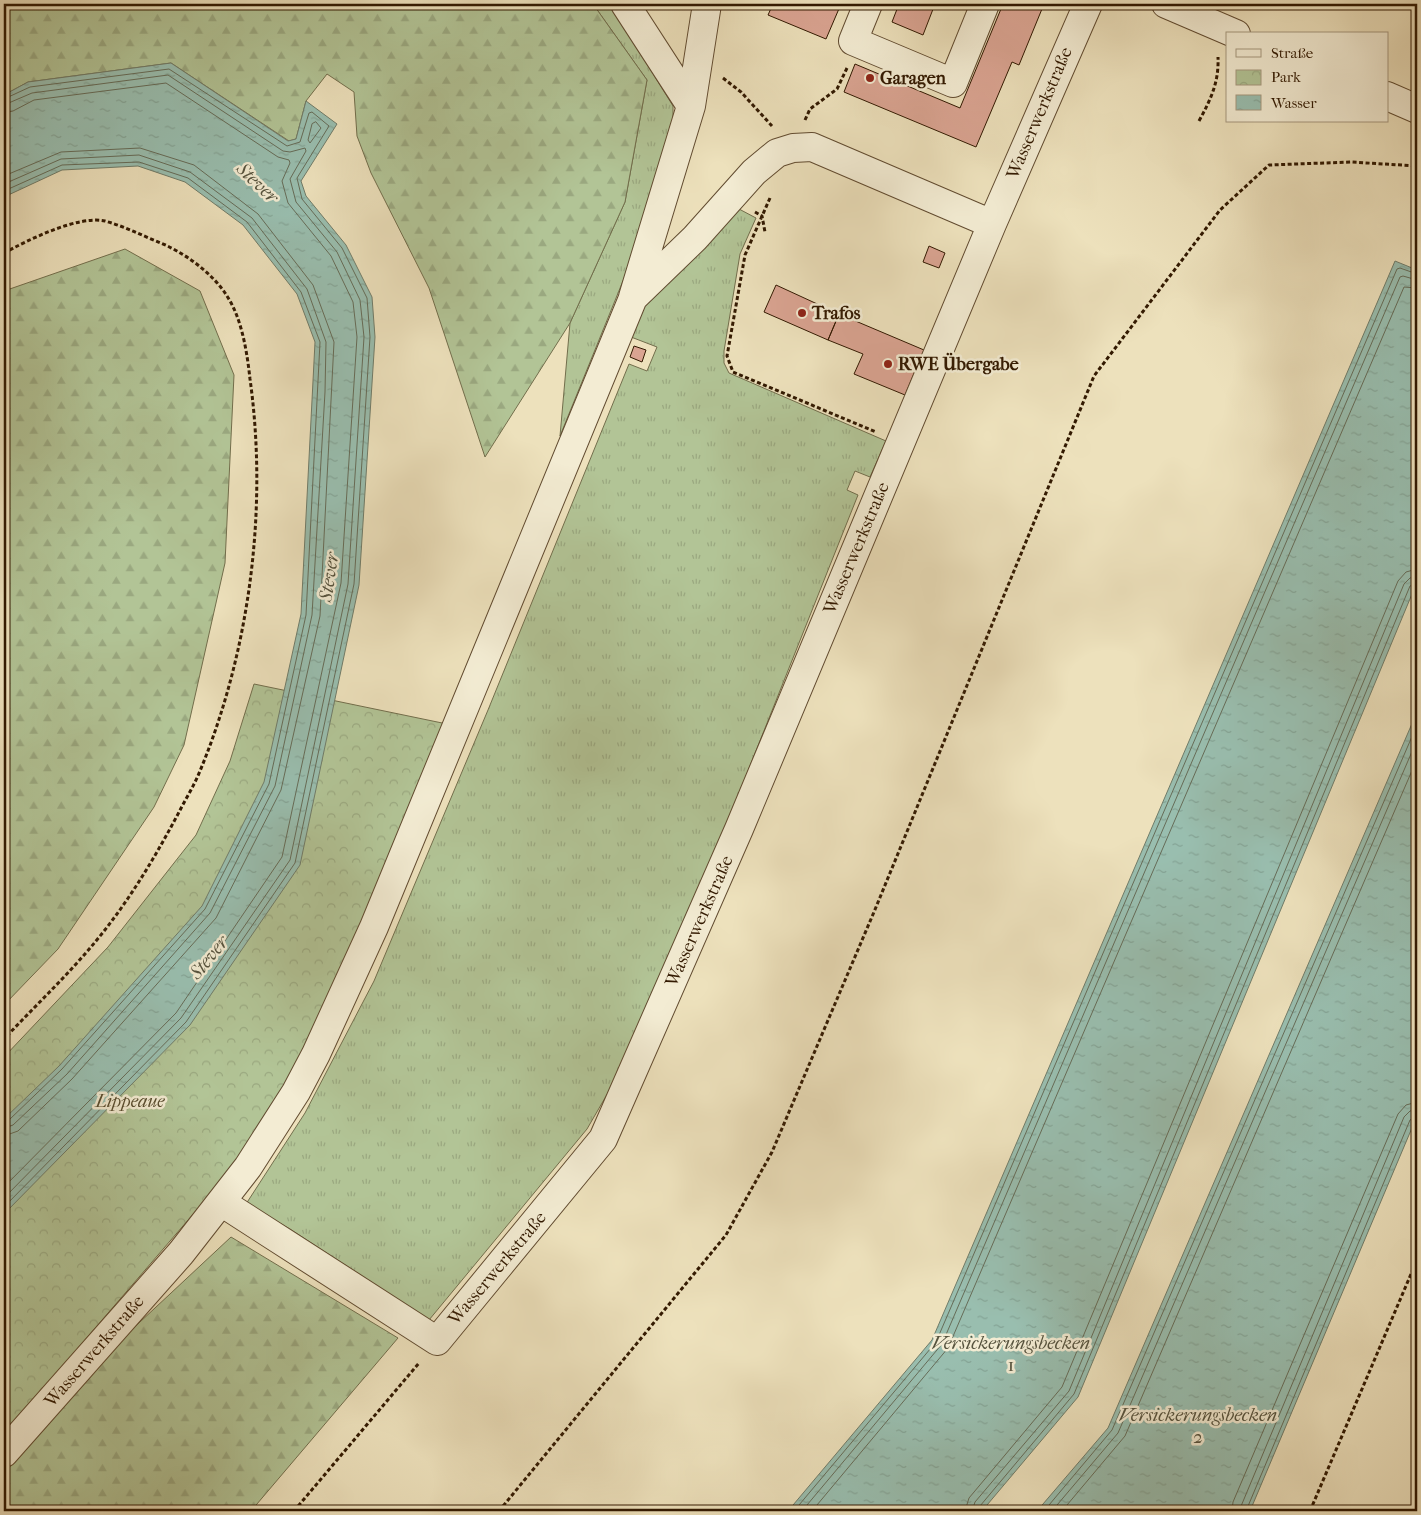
<svg xmlns="http://www.w3.org/2000/svg" width="1421" height="1515" font-family="'IM FELL French Canon',serif">
	<style>
		.grass { fill: url(#grass-tufts); stroke: #726e4c }
		.forest { fill: url(#forest-firs); stroke: #726e4c }
		.park { fill: url(#park-crowns); stroke: #726e4c }
		.water { fill: url(#water-ripples); stroke: #707c69 }
		.lines { fill: none; stroke-linecap: round; stroke-linejoin: round }
		.shore { stroke: #666c58; stroke-width: 1 }
		.building { fill: #daa492; stroke: #321901 }
		.minor-casing { stroke: #614b30; stroke-width: 30 }
		.path { stroke: #321901; stroke-width: 3; stroke-dasharray: 4 2.5; stroke-linecap: butt }
		.minor { stroke: #f3ecd3; stroke-width: 28 }
		.poi-dot { fill: #8f2418; stroke: #f3ecd3; stroke-width: 2 }
		.labels { text-anchor: middle; stroke-width: 5; stroke-linejoin: round; paint-order: stroke }
		.poi-label { font-size: 18px; font-weight: bold; fill: #321901; stroke: #f3ecd3; text-anchor: start }
		.street-label { font-size: 18px; fill: #321901; stroke: #f3ecd3 }
		.park-label { font-size: 18px; font-style: italic; fill: #584c2e; stroke: #f3ecd3 }
		.water-label { font-size: 19px; font-style: italic; fill: #56533e; stroke: #f3ecd3 }
	</style>
	<defs>
		<pattern id="grass-tufts" width="24" height="20" patternUnits="userSpaceOnUse" patternTransform="scale(1.25)"><rect width="24" height="20" fill="#b2c496"/><path d="M3 7l-1-3M5 7V3M7 7l1-3M15 17l-1-3M17 17v-4M19 17l1-3" fill="none" stroke="#9aa880"/></pattern>
		<pattern id="forest-firs" width="22" height="20" patternUnits="userSpaceOnUse" patternTransform="scale(1.25)"><rect width="22" height="20" fill="#b2c496"/><path d="M5 1l3.5 6h-7zM16 11l3.5 6h-7z" fill="#9aa880"/></pattern>
		<pattern id="park-crowns" width="20" height="18" patternUnits="userSpaceOnUse" patternTransform="scale(1.25)"><rect width="20" height="18" fill="#b2c496"/><path d="M2 6a3 3 0 1 1 6 0M12 15a3 3 0 1 1 6 0" fill="none" stroke="#9aa880"/></pattern>
		<pattern id="water-ripples" width="26" height="14" patternUnits="userSpaceOnUse" patternTransform="scale(1.25)"><rect width="26" height="14" fill="#99beaf"/><path d="M2 4q2-2 4 0t4 0M15 11q2-2 4 0t4 0" fill="none" stroke="#84a395"/></pattern>
	</defs>
	<rect width="100%" height="100%" fill="#ede1bc"/>
	<filter id="stains"><feTurbulence type="fractalNoise" baseFrequency=".004" numOctaves="4"/><feColorMatrix values="0 0 0 0 .2 0 0 0 0 .09 0 0 0 0 .02 0 0 0 .5 -.17"/></filter>
	<radialGradient id="worn" r=".72"><stop offset=".6" stop-color="#630" stop-opacity="0"/><stop offset="1" stop-color="#630" stop-opacity=".3"/></radialGradient>
	<!-- grass -->
	<path class="grass" d="M593,4H610L673,106V126L640,239L560,436L570,323L625,202L647,80Z
		M739,209L756,218L740,254L724,351V363L729,373L886,441L870,477L855,471L847,490L858,495L730,816L631,1053L587,1129L429,1320L290,1229L246,1204L305,1113L374,981L488,710L629,364L647,371L657,347L631,337L647,300Z"/>
	<!-- forest -->
	<path class="forest" d="M4,4H561L584,7L593,4L647,80L625,202L570,323L485,457L429,288L371,173L357,136L354,92L327,74L306,101L296,139L289,141L171,63L28,82L4,95Z
		M125,249L200,291L234,375L225,563L184,745L154,807L58,949L4,1005V291Z
		M231,1237L398,1338L251,1511H4V1449Z"/>
	<!-- park -->
	<path class="park" d="M254,684L447,724L316,1038L244,1155L4,1434V1057L108,947L196,835L230,761Z"/>
	<!-- water -->
	<path class="water" d="M171,63L288,141L296,139L306,101L337,124L301,181L306,196L346,245L372,297L375,337L359,585L300,865L190,1025L4,1214V1119L59,1066L202,906L264,782L301,614L315,342L297,294L243,225L185,182L138,166L62,170L4,197V95L28,82Z
		M1395,261L1417,270V582L1078,1397L982,1511H788L932,1340Z
		M1417,712V1116L1250,1511H1037L1108,1428Z"/>
	<g class="lines">
		<!-- shore -->
		<path class="shore" d="M4,99L30,87L169,69L287,146L300,142L309,113L312,112L329,126L297,178L302,199L342,248L367,298L370,337L354,584L295,863L186,1022L4,1207
			M4,105L32,93L168,75L283,151L290,152L305,148L306,151L290,179L296,202L337,252L360,300L364,337L348,584L290,860L181,1018L4,1198
			M4,113L13,111L34,100L166,83L278,157L289,160L290,163L282,181L288,203L331,256L353,302L357,337L341,583L282,857L176,1013L4,1187
			M316,122L321,128L310,143L308,140L312,124Z
			M4,176L61,152L140,148L194,165L258,214L313,285L334,342L320,616L281,790L216,918L72,1079L18,1131L4,1136
			M4,184L61,159L139,155L190,172L252,218L307,289L326,342L325,392L312,615L275,786L210,913L67,1074L13,1125L4,1128
			M4,191L62,165L139,162L188,178L247,222L301,292L320,342L306,615L269,784L205,909L62,1069L9,1120L4,1122
			M794,1511L936,1342L1397,269L1400,268L1417,274
			M802,1511L942,1344L1400,277L1403,276L1417,280
			M812,1511L948,1348L1404,287L1417,288
			M965,1511L969,1498L1062,1387L1398,581L1406,572L1417,569
			M972,1511L975,1502L1069,1391L1404,584L1410,578L1417,576
			M979,1511L980,1506L1074,1394L1410,586L1417,583
			M1044,1511L1112,1430L1417,725
			M1052,1511L1118,1433L1417,740
			M1062,1511L1125,1436L1417,759
			M1232,1511L1233,1502L1398,1114L1406,1105L1417,1102
			M1239,1511L1404,1117L1410,1111L1417,1110
			M1246,1511L1410,1120L1417,1116"/>
	</g>
	<!-- building -->
	<path class="building" d="M773,4H841L826,39L768,15Z
		M899,4H935L923,35L892,22Z
		M1003,4H1044L1019,65L1012,62L976,147L844,92L855,64L960,108Z
		M929,246L945,253L939,268L923,262Z
		M776,285L839,314L828,340L764,312Z
		M839,314L924,350L905,395L854,374L863,354L828,340Z
		M634,346L646,350L642,362L630,357Z"/>
	<g class="lines">
		<defs>
			<path id="minor" d="M625,4L691,106L633,297
				M868,4L853,41L953,83L985,4
				M1166,4L1236,34
				M1387,96L1417,109
				M691,106L707,4
				M221,1202L437,1341L603,1139L739,829L992,224L1088,4
				M4,1453L181,1253L248,1167L296,1092L316,1054L374,927L633,298L695,238L754,172L777,153L793,148L812,147L992,224"/>
		</defs>
		<!-- minor casing -->
		<use href="#minor" class="minor-casing"/>
		<!-- path -->
		<path class="path" d="M723,78L741,92L772,126
			M805,120L810,109L837,89L847,68
			M1199,121C1211,99 1219,82 1218,57
			M770,198L745,255L727,356L733,372L876,432
			M755,212L762,216L765,232
			M4,253C28,240 78,215 105,221C123,226 139,234 156,241C182,251 212,272 227,296C242,319 247,352 250,379C268,508 250,650 200,771C194,786 185,800 178,814C154,859 129,901 96,941C68,975 34,1007 4,1039
			M294,1511L419,1363
			M499,1511L726,1235L772,1152L874,912L1094,376L1220,210L1269,165L1351,162L1417,166
			M1310,1511L1417,1260"/>
		<!-- minor -->
		<use href="#minor" class="minor"/>
	</g>
	<!-- markers -->
	<g class="poi-dot">
		<circle cx="870" cy="78" r="5"/>
		<circle cx="802" cy="313" r="5"/>
		<circle cx="888" cy="364" r="5"/>
	</g>
	<g class="labels">
		<!-- poi labels -->
		<g class="poi-label">
			<text x="880" y="84">Garagen</text>
			<text x="812" y="319">Trafos</text>
			<text x="898" y="370">RWE Übergabe</text>
		</g>
		<!-- street labels -->
		<g class="street-label">
			<text transform="translate(1039 113) rotate(-67)" y="6">Wasserwerkstraße</text>
			<text transform="translate(856 548) rotate(-67)" y="6">Wasserwerkstraße</text>
			<text transform="translate(699 921) rotate(-66)" y="6">Wasserwerkstraße</text>
			<text transform="translate(497 1268) rotate(-50)" y="6">Wasserwerkstraße</text>
			<text transform="translate(94 1351) rotate(-49)" y="6">Wasserwerkstraße</text>
		</g>
		<!-- park labels -->
		<g class="park-label">
			<text x="130" y="1107">Lippeaue</text>
		</g>
		<!-- water labels -->
		<g class="water-label">
			<text transform="translate(258 182) rotate(43)" y="7">Stever</text>
			<text transform="translate(328 577) rotate(-82)" y="7">Stever</text>
			<text transform="translate(208 957) rotate(-51)" y="7">Stever</text>
			<text x="1011" y="1349">Versickerungsbecken<tspan x="1011" dy="22">1</tspan></text>
			<text x="1198" y="1421">Versickerungsbecken<tspan x="1198" dy="22">2</tspan></text>
		</g>
	</g>
	<!-- margin -->
	<rect width="1421" height="1515" fill="none" stroke="#ede1bc" stroke-width="20"/>
	<rect x="5" y="5" width="1411" height="1505" fill="none" stroke="#321901" stroke-width="2.5"/>
	<rect x="10" y="10" width="1401" height="1495" fill="none" stroke="#321901"/>
	<!-- legend -->
	<rect x="1226" y="32" width="162" height="90" fill="#f3ecd3" stroke="#a6987f"/>
	<rect x="1236" y="49" width="25" height="8" fill="#f3ecd3" stroke="#a6987f"/>
	<text x="1271" y="58" font-size="15" fill="#321901">Straße</text>
	<rect x="1236" y="70" width="25" height="15" fill="url(#park-crowns)" stroke="#a6987f"/>
	<text x="1271" y="82" font-size="15" fill="#321901">Park</text>
	<rect x="1236" y="95" width="25" height="15" fill="url(#water-ripples)" stroke="#a6987f"/>
	<text x="1271" y="108" font-size="15" fill="#321901">Wasser</text>
	<rect width="100%" height="100%" filter="url(#stains)"/>
	<rect width="100%" height="100%" fill="url(#worn)"/>
</svg>
